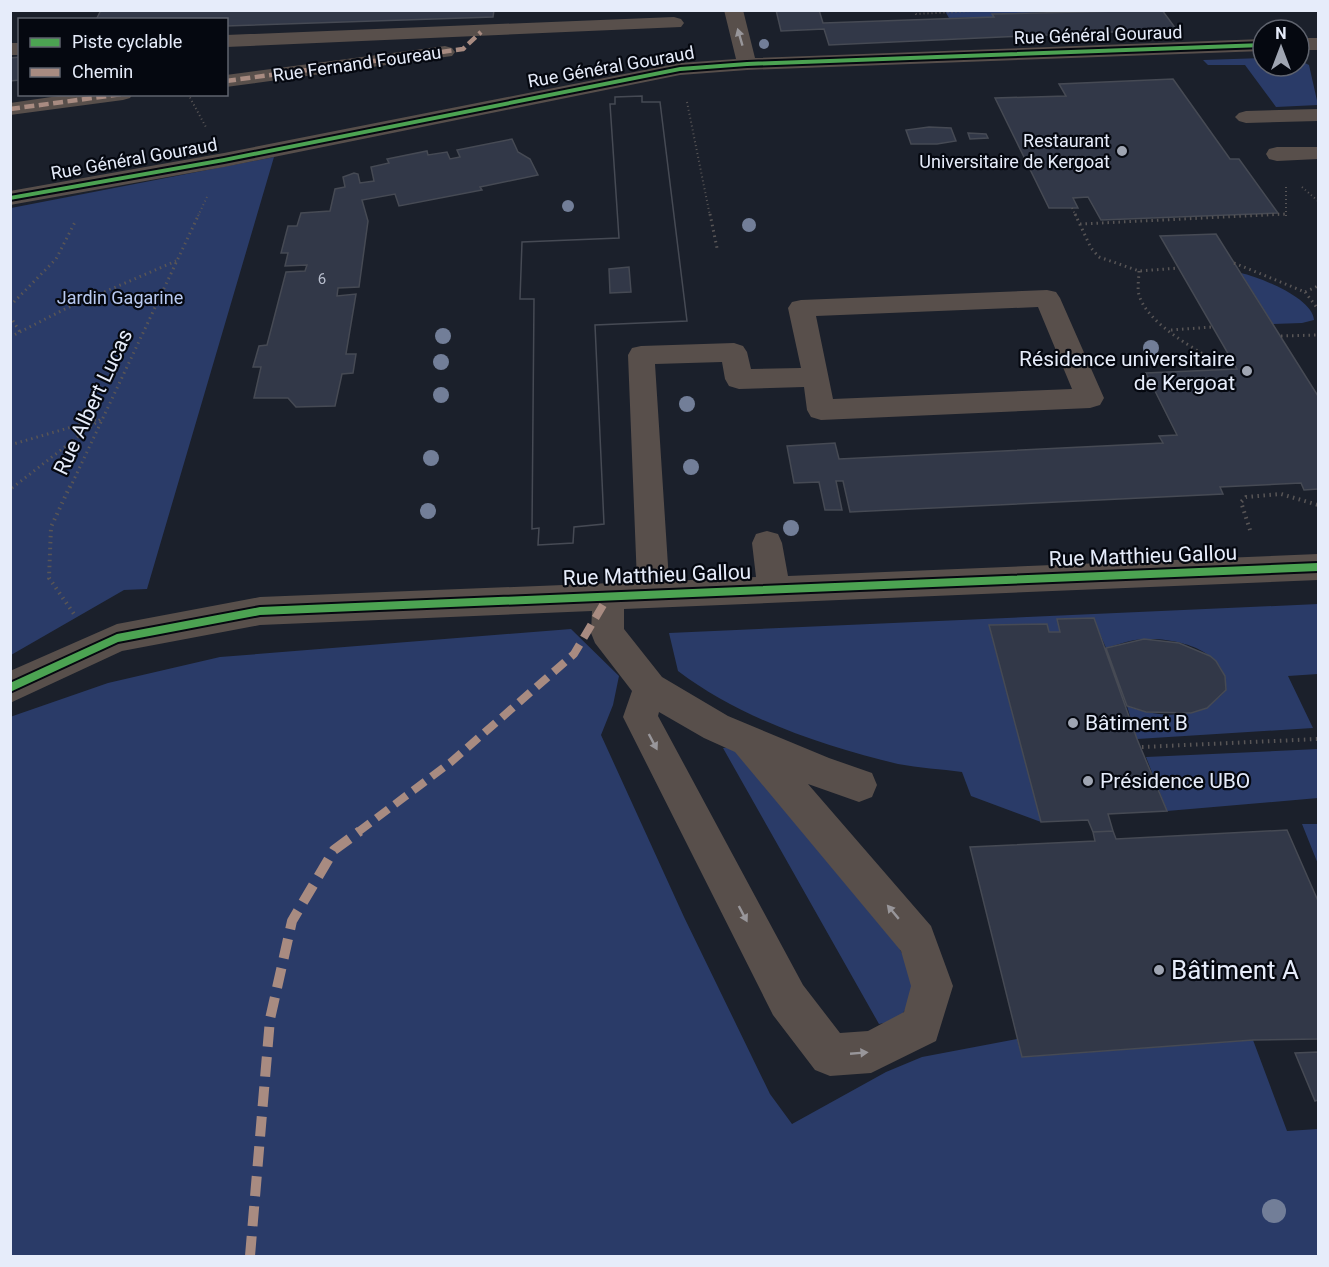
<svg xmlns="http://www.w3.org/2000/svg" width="1329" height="1267" font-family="Roboto,sans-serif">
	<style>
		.green { fill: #2a3b68 }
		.building { fill: #323848; stroke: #464a54; stroke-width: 1.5; fill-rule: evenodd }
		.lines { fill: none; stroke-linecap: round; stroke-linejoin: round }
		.path-far2 { stroke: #585556; stroke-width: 2; stroke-dasharray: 1 3; stroke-linecap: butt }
		.path-far1 { stroke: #585556; stroke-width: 3; stroke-dasharray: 1.5 4; stroke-linecap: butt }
		.path { stroke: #585556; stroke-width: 4; stroke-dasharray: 1.5 4.5; stroke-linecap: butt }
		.minor { fill: #584f4b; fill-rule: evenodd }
		.quiet-far2 { stroke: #a88b81; stroke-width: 4.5; stroke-dasharray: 10 4.5; stroke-linecap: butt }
		.quiet-far1 { stroke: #a88b81; stroke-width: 8; stroke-dasharray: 15 8; stroke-linecap: butt }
		.quiet { stroke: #a88b81; stroke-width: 10; stroke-dasharray: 20 10; stroke-linecap: butt }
		.cycleway-casing { stroke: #050810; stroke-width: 4 }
		.cycleway { fill: #4ca352; fill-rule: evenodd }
		.tree { fill: #727e98 }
		.oneway { fill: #98969a }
		.poi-dot { fill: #9fa5b2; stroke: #050810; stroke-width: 2 }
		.labels { text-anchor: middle; stroke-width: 4.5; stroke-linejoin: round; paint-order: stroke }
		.far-number-label { font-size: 15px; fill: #b9bfce }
		.far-street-label { font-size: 18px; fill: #e6ecfa; stroke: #050810 }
		.far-poi-label { font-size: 18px; fill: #e6ecfa; stroke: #050810; text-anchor: end }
		.far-park-label { font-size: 18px; fill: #b9caf1; stroke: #050810 }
		.poi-label { font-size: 21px; fill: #e6ecfa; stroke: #050810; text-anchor: start }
		.street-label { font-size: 21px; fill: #e6ecfa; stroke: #050810 }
		.near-poi-label { font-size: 26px; fill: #e6ecfa; stroke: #050810; text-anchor: start }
	</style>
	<rect width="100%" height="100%" fill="#1b202b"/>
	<!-- green -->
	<path class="green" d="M945,11H1081L993,14L994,17L949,18Z
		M1263,58V66H1299V60L1309,65L1318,105L1276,107L1245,65H1208L1203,60Z
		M274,157L147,589L124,590L11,655V208Z
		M1241,273C1259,277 1313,298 1314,320L1302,323L1273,324Z
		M1318,604V674L1288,676L1313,728L1137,739L1127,706C1161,719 1201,720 1226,690C1229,651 1178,638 1147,639C1133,639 1119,644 1106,648L1093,618L1058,619L1060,632H1049L1047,624L989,625L1041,822L971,796L962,772C941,769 919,768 898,764C822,746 740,718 678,671L669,633Z
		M571,629L619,676L613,705L601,735L684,917L770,1094L792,1124L886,1072L922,1057L1017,1039L1022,1057L1253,1040L1287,1131L1318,1129V1256H11L10,717L108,683L220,657Z
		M734,747L888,926L912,973L910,1003L898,1020L879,1024L723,748Z
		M1318,749V798L1167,811L1146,757Z
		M1302,824H1318V864Z"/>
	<!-- building -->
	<path class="building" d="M101,10H494L493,17L226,26V20H96Z
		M776,10H819L823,23L994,17L992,14L1162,10L1176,29L829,45L824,29L781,31Z
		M20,57V80L10,81V58Z
		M1173,79L1230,159H1239L1278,213L1101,220L1088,197L1073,198L1078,208H1049L995,98L1066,96L1059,84Z
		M642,96V102H660L687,321L595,325L604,524L574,527L573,543L538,545L539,528L532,529L534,299H520L522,242L619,238L610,104H615V97ZM629,267L631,292L610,293L609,269Z
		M642,96V102H660L687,321L595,325L604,524L574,527L573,543L538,545L539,528L532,529L534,299H520L522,242L619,238L610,104H615V97Z
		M929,127L951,128L956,141L937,144H911L906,130Z
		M968,133L986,134L988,138L970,139Z
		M512,139L518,152L530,159L538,175L480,187L482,190L399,206L395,194L362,200L368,221L359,287L338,288L337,296L356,294L346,354H356L353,373L342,374L335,406L296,407L288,398H254L261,367H253L259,346L267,345L286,272L305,271L307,265L285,266L288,253H281L288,226H297L301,213L330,211L335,189L345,187L343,177L354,173L358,174L360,183L374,181L371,167L389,163L387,159L427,151L428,155L447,152L450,159L460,157L457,150Z
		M1216,234L1318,396V489L1304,490L1301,483L1220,487L1223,494L850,512L843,481H836L842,510H825L819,482L794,483L787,446L835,443L839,459L1163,443L1159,436L1177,435L1146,373L1237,369L1160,236Z
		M1094,618L1137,739L1167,811L1108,814L1113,831L1093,832L1088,820L1041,822L989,625L1047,624L1049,632H1060L1057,619Z
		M1144,639L1179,643L1210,656L1216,661L1225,676L1226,690L1207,708L1191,713L1146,712L1127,706L1106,648Z
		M1287,830L1318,901V1039L1253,1040L1022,1057L970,847L1095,841L1093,832L1113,831L1116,839Z
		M1318,1052V1100L1315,1101L1295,1053Z"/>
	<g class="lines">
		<!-- path-far2 -->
		<path class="path-far2" d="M914,10L916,14L994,10
			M1176,11L1190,10
			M188,94L207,129
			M687,102L710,216
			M1286,187V216
			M1302,187L1318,201
			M1072,208L1076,216
			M198,216L207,197"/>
		<!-- path-far1 -->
		<path class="path-far1" d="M710,214L717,248
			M1075,214L1091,248L1099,257L1139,271L1179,268
			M1080,224L1286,214
			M1234,263L1305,292L1318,286
			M1139,271C1139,279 1137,287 1139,295C1148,325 1197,350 1222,365
			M1305,292L1318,309
			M10,306L56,259L75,222
			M10,316L20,332
			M1171,330L1212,327
			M1281,336L1318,335
			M10,337L65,309L176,261
			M10,445L99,419
			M12,488L102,418
			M70,488L199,214"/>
		<!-- path -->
		<path class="path" d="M70,486L51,527L49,578L74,614
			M10,489L14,486
			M1250,530L1241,502L1246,497L1281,494L1318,505
			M1142,747L1318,739"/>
		<!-- minor -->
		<path class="minor" d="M724,10H743L755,58L1263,39V51L747,70L680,75L224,167L10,205V191L224,153L680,63L736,59Z
			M674,17L681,19L684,23L681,27L226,47V35Z
			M1299,38H1318V50H1299Z
			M10,43H20V55H10Z
			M445,46L452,48L455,52L452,56L226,87V75Z
			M72,94H133L130,98L123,100L10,115V103Z
			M1318,109V121L1246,123L1239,121L1235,117L1239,113L1246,111Z
			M1277,147H1318V159L1277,161L1269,159L1266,154L1269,149Z
			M1047,290L1056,292L1060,298L1104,398L1100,405L1090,408L821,420L811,417L807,410L804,387L739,389L729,386L725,379L722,362L655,364L669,581L756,577L752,543L756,534L767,531L778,534L782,543L788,576L1318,554V580L624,609V629L662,677L728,716L829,758L872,773L877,785L872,797L859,802L808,784L931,926L953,986L936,1041L871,1073L830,1076L815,1070L773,1015L623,717L632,691L595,643L591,633L592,611L260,625L122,651L10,703V671L117,624L260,597L637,582L628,355L632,348L641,346L734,343L743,346L747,352L751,369L801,368L788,308L792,302L801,300ZM1038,307L1072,389L833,399L816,316ZM659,712L704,738L735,752L901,951L911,986L904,1012L868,1031L840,1033L803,985L658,716Z"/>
		<!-- quiet-far2 -->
		<path class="quiet-far2" d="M226,81L463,49L481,32
			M10,109L123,94"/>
		<!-- quiet-far1 -->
		<path class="quiet-far1" d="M358,832L451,762L574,654L609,595"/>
		<!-- quiet -->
		<path class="quiet" d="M250,1256L270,1019L292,921L334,850L360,831"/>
		<defs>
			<path id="cycleway" d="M1263,43V47L747,66L680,71L224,162L10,200V196L224,158L680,67L747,62Z
				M1318,563V571L260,615L118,642L10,692V683L117,634L260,607Z"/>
		</defs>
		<!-- cycleway casing -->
		<use href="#cycleway" class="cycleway-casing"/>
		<!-- cycleway -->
		<use href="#cycleway" class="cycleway"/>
	</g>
	<!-- trees -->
	<g class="tree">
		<circle cx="764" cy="44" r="5"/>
		<circle cx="568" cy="206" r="6"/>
		<circle cx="749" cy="225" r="7"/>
		<circle cx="443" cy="336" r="8"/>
		<circle cx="1151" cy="348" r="8"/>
		<circle cx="441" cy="362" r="8"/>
		<circle cx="441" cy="395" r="8"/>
		<circle cx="687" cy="404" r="8"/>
		<circle cx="431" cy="458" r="8"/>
		<circle cx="691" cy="467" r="8"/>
		<circle cx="428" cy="511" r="8"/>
		<circle cx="791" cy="528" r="8"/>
		<circle cx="1274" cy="1211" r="12"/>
	</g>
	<!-- one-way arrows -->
	<defs><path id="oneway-solid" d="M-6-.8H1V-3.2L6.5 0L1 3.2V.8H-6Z" transform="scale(1.5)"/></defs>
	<g class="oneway">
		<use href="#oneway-solid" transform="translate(740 37) rotate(-106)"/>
		<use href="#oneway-solid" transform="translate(653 742) rotate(62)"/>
		<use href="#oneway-solid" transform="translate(893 912) rotate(-130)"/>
		<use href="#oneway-solid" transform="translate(743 914) rotate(62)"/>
		<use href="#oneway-solid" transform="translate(859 1053) rotate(-5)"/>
	</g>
	<!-- markers -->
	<g class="poi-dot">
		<circle cx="1122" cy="151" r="6"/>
		<circle cx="1247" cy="371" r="6"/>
		<circle cx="1073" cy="723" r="6"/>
		<circle cx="1088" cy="781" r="6"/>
		<circle cx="1159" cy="970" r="6"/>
	</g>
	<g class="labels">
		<!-- far-number labels -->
		<g class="far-number-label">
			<text x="322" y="284">6</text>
		</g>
		<!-- far-street labels -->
		<g class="far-street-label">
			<text transform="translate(1098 35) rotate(-2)" y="6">Rue Général Gouraud</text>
			<text transform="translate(357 64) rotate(-8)" y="6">Rue Fernand Foureau</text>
			<text transform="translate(611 67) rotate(-10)" y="6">Rue Général Gouraud</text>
			<text transform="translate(134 159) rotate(-10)" y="6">Rue Général Gouraud</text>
		</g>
		<!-- far-poi labels -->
		<g class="far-poi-label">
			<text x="1110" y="147">Restaurant<tspan x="1110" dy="21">Universitaire de Kergoat</tspan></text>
		</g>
		<!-- far-park labels -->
		<g class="far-park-label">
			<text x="120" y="304">Jardin Gagarine</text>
		</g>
		<!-- poi labels -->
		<g class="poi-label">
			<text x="1235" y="366" text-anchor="end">Résidence universitaire<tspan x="1235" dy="24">de Kergoat</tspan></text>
			<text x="1085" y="730">Bâtiment B</text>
			<text x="1100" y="788">Présidence UBO</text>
		</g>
		<!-- street labels -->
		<g class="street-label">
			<text transform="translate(93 402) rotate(-65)" y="7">Rue Albert Lucas</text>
			<text transform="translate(1143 556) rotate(-2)" y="7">Rue Matthieu Gallou</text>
			<text transform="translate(657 575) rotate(-2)" y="7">Rue Matthieu Gallou</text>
		</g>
		<!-- near-poi labels -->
		<g class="near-poi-label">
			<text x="1171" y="979">Bâtiment A</text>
		</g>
	</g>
	<!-- border -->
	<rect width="1329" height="1267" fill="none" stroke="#e6ecfa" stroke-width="24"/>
	<!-- legend -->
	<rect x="18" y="18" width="210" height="78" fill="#050810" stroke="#5f636e" stroke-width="1.5"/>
	<rect x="30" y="38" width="30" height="9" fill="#4ca352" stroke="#5f636e" stroke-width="1.5"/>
	<text x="72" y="48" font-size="18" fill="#e6ecfa">Piste cyclable</text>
	<rect x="30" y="68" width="30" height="9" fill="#a88b81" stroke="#5f636e" stroke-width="1.5"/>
	<text x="72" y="78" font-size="18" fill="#e6ecfa">Chemin</text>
	<!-- north arrow -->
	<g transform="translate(1281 48)"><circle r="28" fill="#050810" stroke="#5f636e" stroke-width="1.5"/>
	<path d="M0-4.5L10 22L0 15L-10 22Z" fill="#9fa5b2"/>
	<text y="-9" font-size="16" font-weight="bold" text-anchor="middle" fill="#e6ecfa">N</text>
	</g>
</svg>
